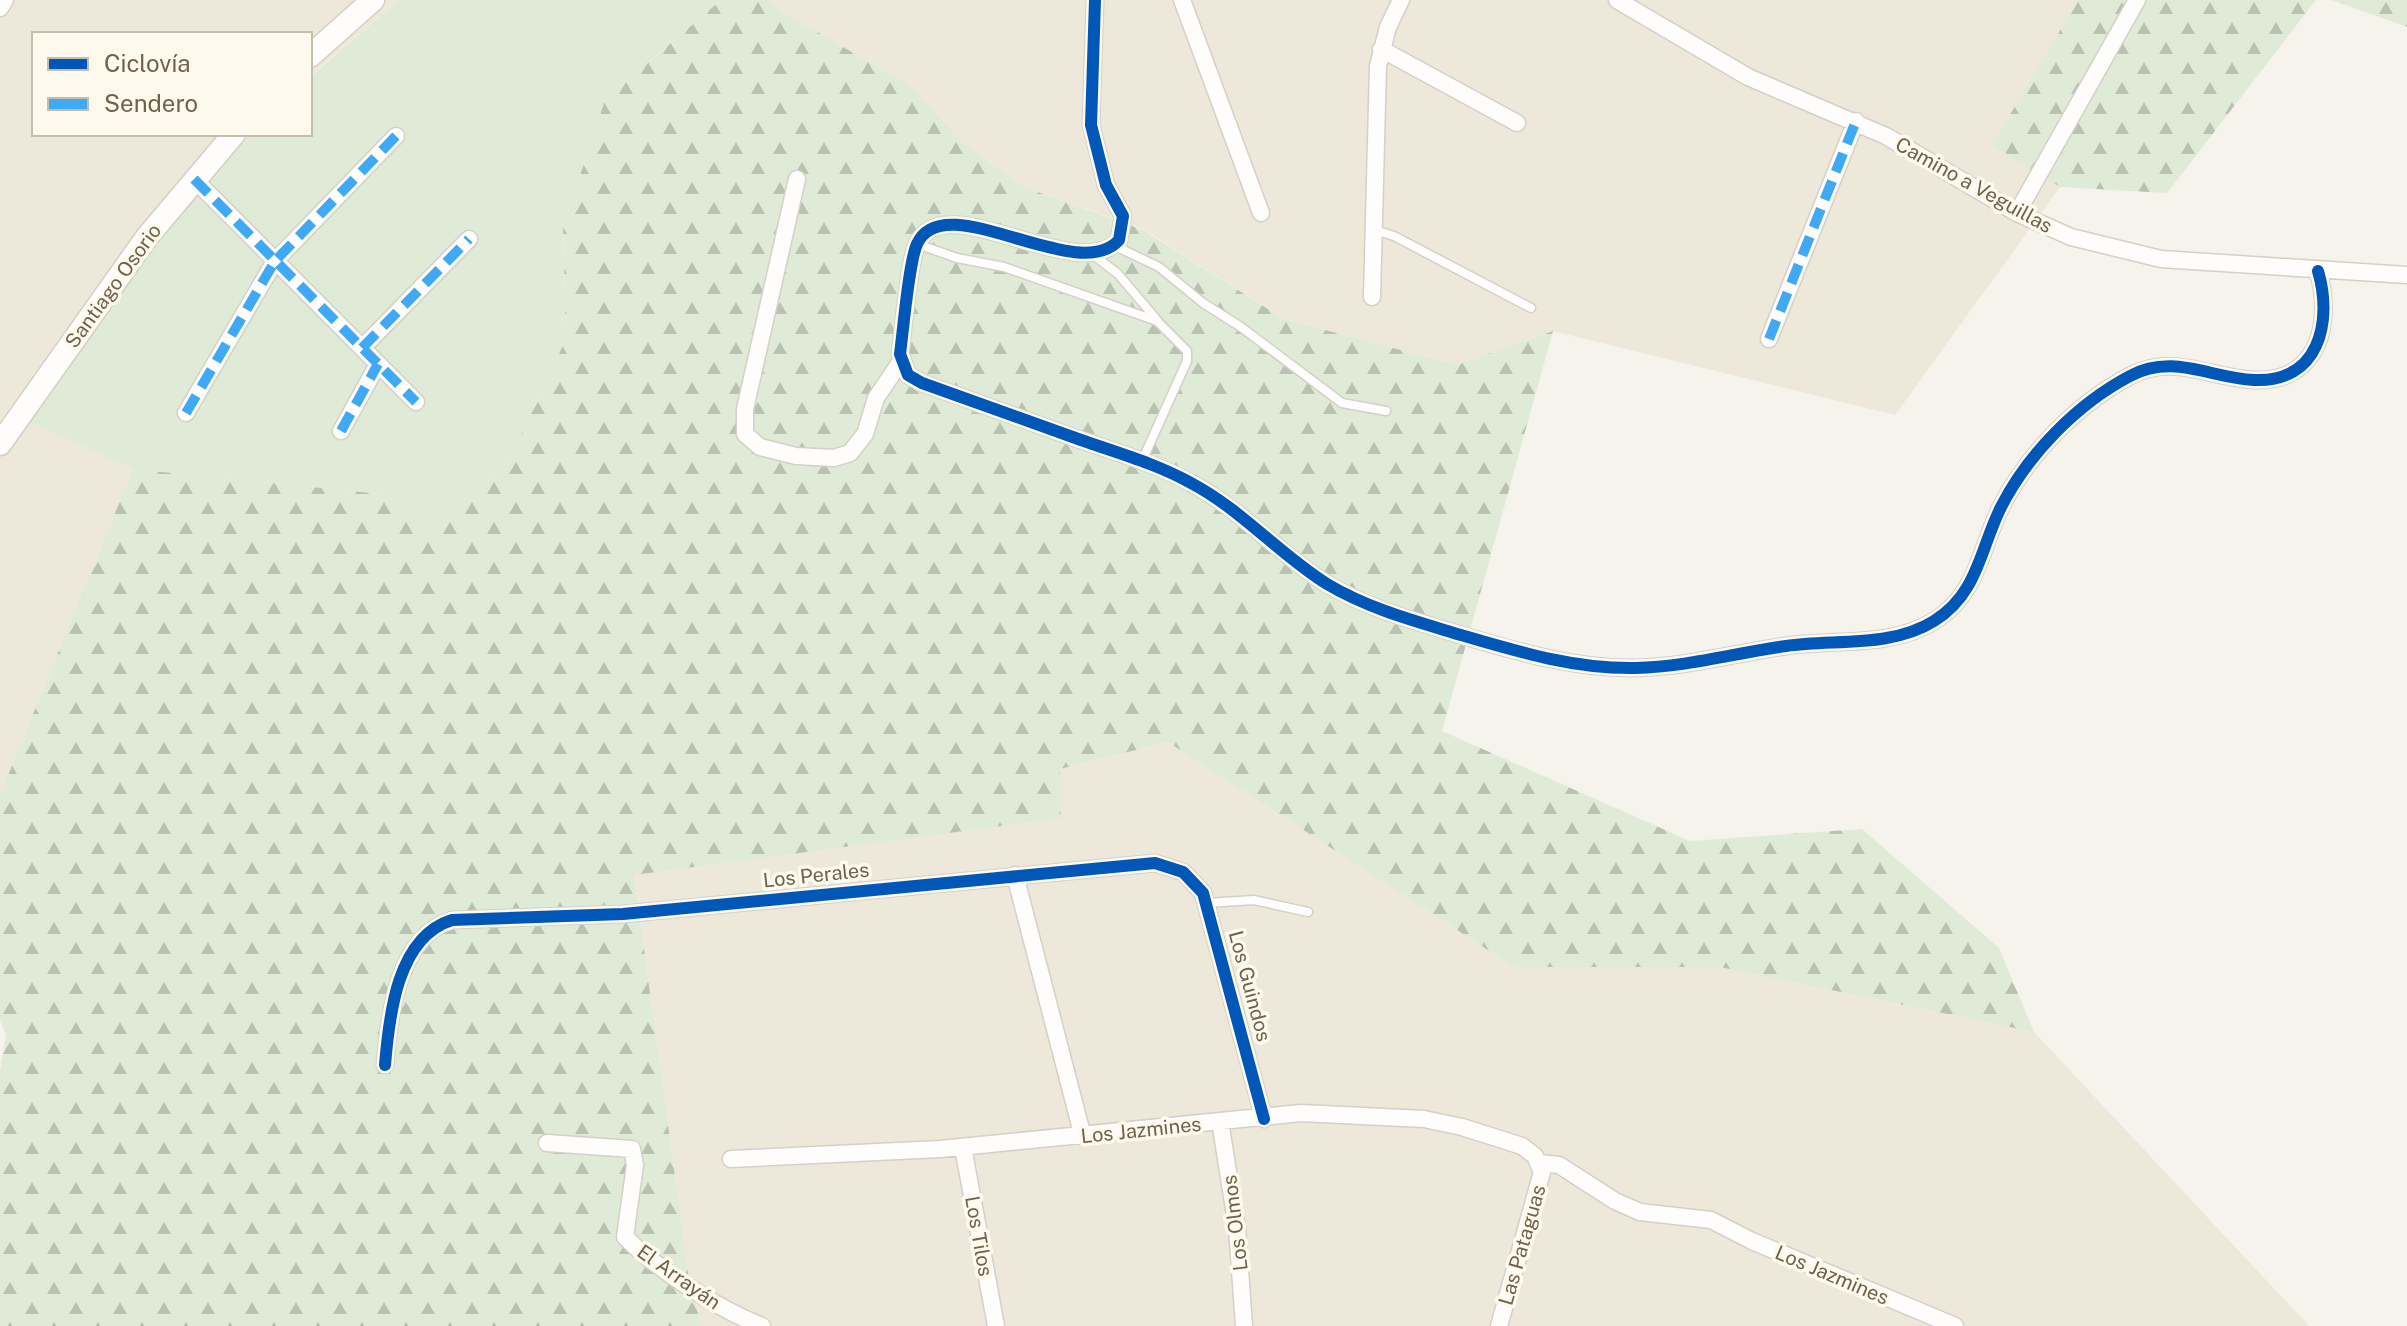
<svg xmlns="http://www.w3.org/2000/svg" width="2407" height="1326" font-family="'Public Sans',sans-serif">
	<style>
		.residential { fill: #ede8d9 }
		.green { fill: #dfebd7 }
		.forest { fill: url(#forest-firs) }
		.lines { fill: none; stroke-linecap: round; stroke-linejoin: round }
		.lane-casing { stroke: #d4d0c9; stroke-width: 11 }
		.street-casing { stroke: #d4d0c9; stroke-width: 19 }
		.secondary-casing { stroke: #d3cfc6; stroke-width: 25 }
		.lane { stroke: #fefdfc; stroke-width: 8 }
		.street { stroke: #fefdfc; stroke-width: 16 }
		.secondary { stroke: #fefdfc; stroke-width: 22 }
		.quiet { stroke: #3fa9f5; stroke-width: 10; stroke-dasharray: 20 10; stroke-linecap: butt }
		.cycleway-casing { stroke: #fdfaed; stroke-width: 17 }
		.cycleway { stroke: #0057b8; stroke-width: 12 }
		.labels { text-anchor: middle; stroke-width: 7; stroke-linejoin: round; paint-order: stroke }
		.street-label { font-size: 20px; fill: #70614e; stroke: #fdfaed }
	</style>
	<defs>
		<pattern id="forest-firs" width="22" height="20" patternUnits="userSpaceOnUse" patternTransform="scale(2)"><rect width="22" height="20" fill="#dfebd7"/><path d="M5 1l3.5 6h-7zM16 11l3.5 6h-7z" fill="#b9c2b1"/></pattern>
	</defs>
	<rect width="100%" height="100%" fill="#f5f3eb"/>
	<!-- residential -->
	<path class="residential" d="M0,0H399L310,76V34H34V134H243L29,421L133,469L0,795Z
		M769,0H2078L1992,145L2060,187L1895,415L1553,331L1457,365L1284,319L1143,229L1024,187L962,142L911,86L784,13Z
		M1168,742L1514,967H1720L2034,1032L2309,1326H702L690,1287L634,875L1060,818V769Z"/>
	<!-- green -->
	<path class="green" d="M399,0H721L605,100L563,227L566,339L509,460L431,540L382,494L133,469L28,421L158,232L243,134H310V77Z"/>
	<!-- forest -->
	<path class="forest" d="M721,0H769L784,13L911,86L962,142L1024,187L1143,230L1284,319L1457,365L1553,331L1442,731L1690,841L1862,829L1999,948L2034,1032L1720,967H1514L1168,742L1060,769L1061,818L634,875L690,1287L702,1326H0V1071L6,1035L0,1020V795L133,469L382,494L432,539L509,460L566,339L563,227L605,100Z
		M2078,0H2316L2167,193L2060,187L1992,145Z
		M2332,0H2407V27Z"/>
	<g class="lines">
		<defs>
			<path id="lane" d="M1375,230L1394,236L1531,308
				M917,244L957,258L1004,267L1157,321L1187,351V361L1142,461
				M1115,246L1159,267L1203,303L1241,327L1342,403L1386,411
				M1091,253L1118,274L1157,320
				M1207,903L1254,900L1308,912"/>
			<path id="street" d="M1095,0L1091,125L1106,185L1123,216L1119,240C1077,287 944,184 917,244C909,261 903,332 900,354L908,375L922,383C975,402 1028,421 1081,440C1118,453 1157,464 1191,483C1242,510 1279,554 1327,584C1369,609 1415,621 1461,635C1519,652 1575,669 1635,668C1687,667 1735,653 1786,646C1834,639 1891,648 1934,621C1978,594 1980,549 2001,507C2028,454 2077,404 2130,376C2173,353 2210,378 2254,380C2319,383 2333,322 2318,271
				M1182,0L1261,213
				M1617,0L1748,77L1886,136L2017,213L2071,237L2161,259L2407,275
				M0,8L5,0
				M1381,49L1517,123
				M194,179L416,402
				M797,179L745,409V434L760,447L796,456L834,458L850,453L865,434L876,398L901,361
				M2017,213L2137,0
				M1372,297L1378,66L1388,27L1401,0
				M1769,339L1856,121
				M362,348L469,239
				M186,413L275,261L396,136
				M341,431L378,364
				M1015,875L1083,1137
				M385,1065C389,1016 397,937 452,920L623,914L1155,863L1183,872L1203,893L1264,1119
				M1220,1121L1237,1228L1244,1326
				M547,1143L632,1149L635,1165L625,1237C658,1270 718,1309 762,1326
				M963,1147L996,1326
				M731,1159L940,1149L1301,1113L1424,1119L1462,1127L1522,1146L1535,1156L1542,1172L1499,1326
				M1539,1163L1559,1165L1615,1201L1640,1212L1711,1220L1752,1241L1955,1326"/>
			<path id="secondary" d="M310,56L373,0
				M0,444L147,237L234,134"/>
		</defs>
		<!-- lane casing -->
		<use href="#lane" class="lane-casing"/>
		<!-- street casing -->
		<use href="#street" class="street-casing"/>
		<!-- secondary casing -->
		<use href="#secondary" class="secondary-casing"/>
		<!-- lane -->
		<use href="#lane" class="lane"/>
		<!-- street -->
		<use href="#street" class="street"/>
		<!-- secondary -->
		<use href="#secondary" class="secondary"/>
		<!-- quiet -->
		<path class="quiet" d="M194,179L416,402
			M1769,339L1856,121
			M362,348L469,239
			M186,413L275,261L396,136
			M341,431L378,364"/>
		<defs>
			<path id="cycleway" d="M1095,0L1091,125L1106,185L1123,216L1119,240C1077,287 944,184 917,244C909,261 903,332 900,354L908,375L922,383C975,402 1028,421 1081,440C1118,453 1157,464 1191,483C1242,510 1279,554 1327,584C1369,609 1415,621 1461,635C1519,652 1575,669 1635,668C1687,667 1735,653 1786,646C1834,639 1891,648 1934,621C1978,594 1980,549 2001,507C2028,454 2077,404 2130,376C2173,353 2210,378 2254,380C2319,383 2333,322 2318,271
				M385,1065C389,1016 397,937 452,920L623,914L1155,863L1183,872L1203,893L1264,1119"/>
		</defs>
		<!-- cycleway casing -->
		<use href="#cycleway" class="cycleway-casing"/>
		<!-- cycleway -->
		<use href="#cycleway" class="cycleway"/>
	</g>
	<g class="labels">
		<!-- street labels -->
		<g class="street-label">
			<text transform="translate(1974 185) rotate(29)" y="7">Camino a Veguillas</text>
			<text transform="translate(113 286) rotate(-54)" y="7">Santiago Osorio</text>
			<text transform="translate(816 875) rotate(-6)" y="7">Los Perales</text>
			<text transform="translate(1250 986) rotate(75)" y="7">Los Guindos</text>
			<text transform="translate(1141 1130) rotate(-6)" y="7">Los Jazmines</text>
			<text transform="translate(1235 1223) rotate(-97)" y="7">Los Olmos</text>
			<text transform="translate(979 1236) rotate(80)" y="7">Los Tilos</text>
			<text transform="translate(1522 1245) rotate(-74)" y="7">Las Pataguas</text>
			<text transform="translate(1832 1275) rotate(23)" y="7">Los Jazmines</text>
			<text transform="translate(679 1277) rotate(35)" y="7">El Arrayán</text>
		</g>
	</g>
	<!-- legend -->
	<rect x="32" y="32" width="280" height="104" fill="#fdfaed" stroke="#c5bdad" stroke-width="2"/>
	<rect x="48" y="58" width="40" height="12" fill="#0057b8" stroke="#c5bdad" stroke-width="2"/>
	<text x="104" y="72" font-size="24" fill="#70614e">Ciclovía</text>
	<rect x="48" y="98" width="40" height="12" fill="#3fa9f5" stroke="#c5bdad" stroke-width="2"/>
	<text x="104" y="112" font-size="24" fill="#70614e">Sendero</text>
</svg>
